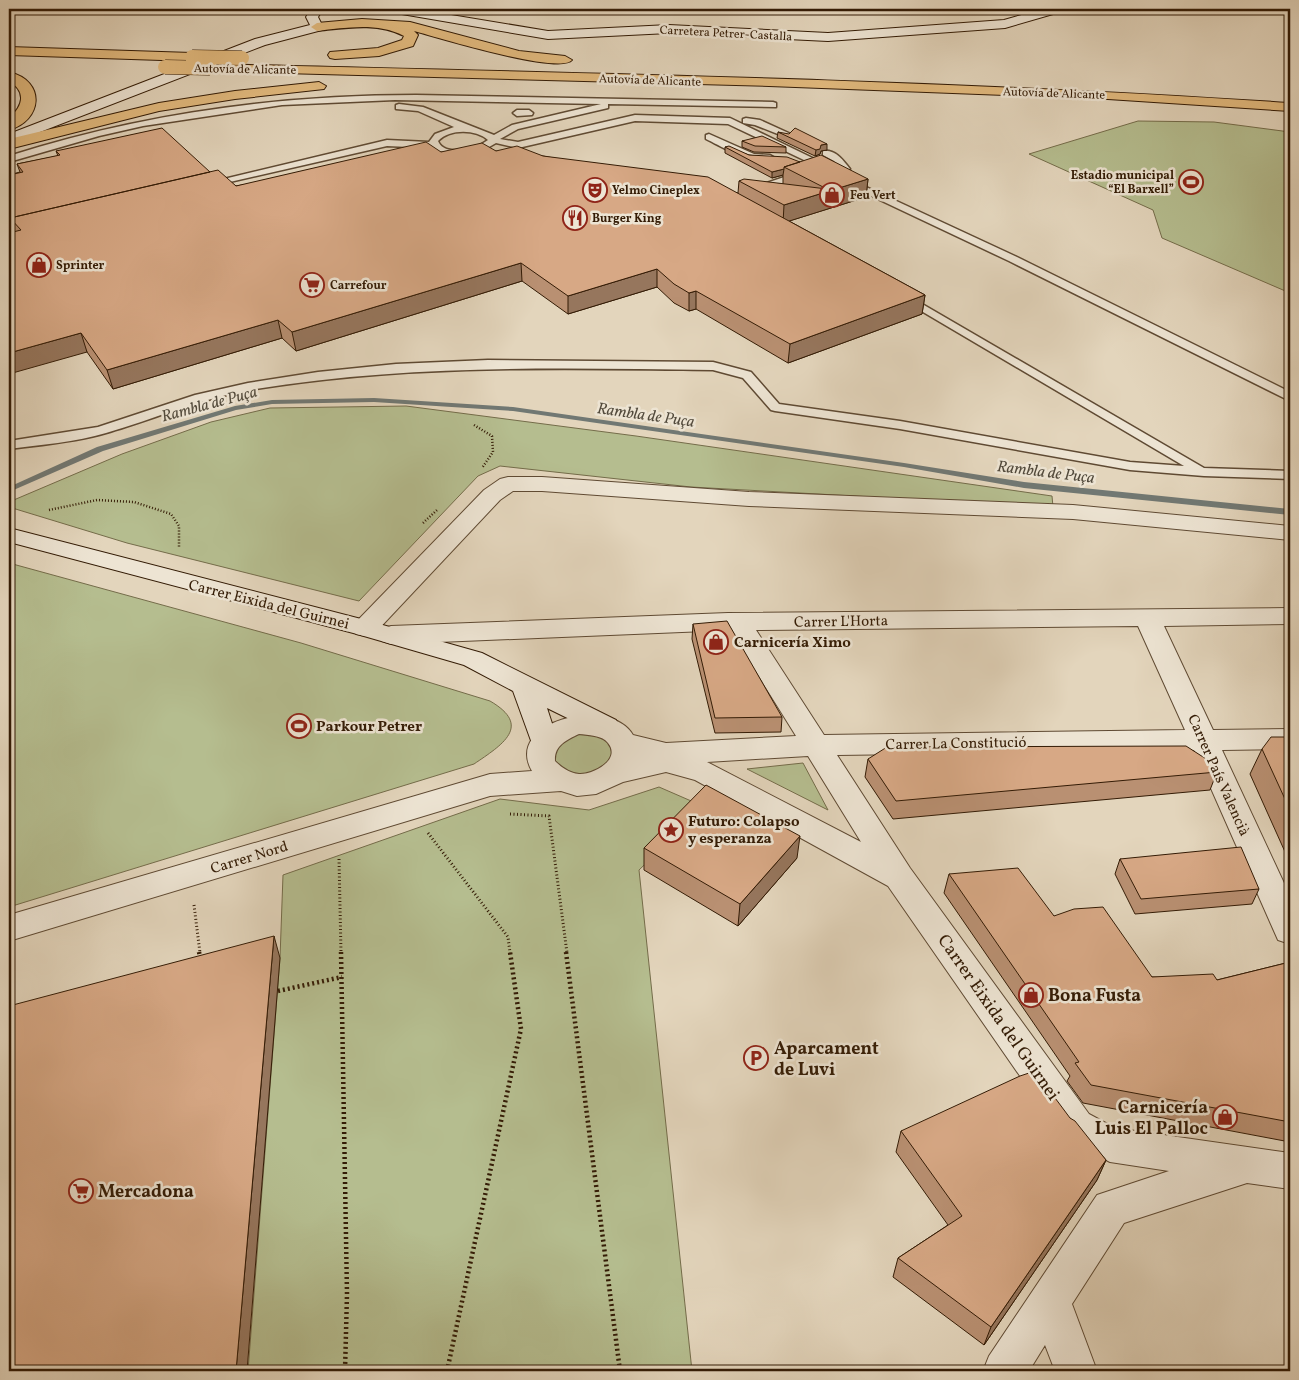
<svg xmlns="http://www.w3.org/2000/svg" width="1299" height="1380" font-family="Vollkorn,serif">
	<style>
		.green { fill: #b5bd8f; stroke: #746c4a }
		.lines { fill: none; stroke-linecap: round; stroke-linejoin: round }
		.stream { fill: #717873; fill-rule: evenodd }
		.lane-casing { stroke: #5f4a33; stroke-width: 3 }
		.street-casing { stroke: #5f4a33; stroke-width: 2 }
		.secondary-casing { stroke: #331b05; stroke-width: 2 }
		.highway-casing { stroke: #331b05; stroke-width: 2 }
		.path-far3 { stroke: #331b05; stroke-width: 2; stroke-dasharray: 0.5 1; stroke-linecap: butt }
		.path-far2 { stroke: #331b05; stroke-width: 2.5; stroke-dasharray: 1 2; stroke-linecap: butt }
		.path-far1 { stroke: #331b05; stroke-width: 3; stroke-dasharray: 1 2.5; stroke-linecap: butt }
		.path { stroke: #331b05; stroke-width: 4.5; stroke-dasharray: 2 3; stroke-linecap: butt }
		.lane { fill: #ede4d3; fill-rule: evenodd }
		.street { fill: #ede4d3; fill-rule: evenodd }
		.secondary { fill: #ede4d3; fill-rule: evenodd }
		.highway { fill: #e2ba7e; fill-rule: evenodd }
		.highway-bridge-casing { stroke: #331b05; stroke-width: 15; stroke-linecap: butt }
		.highway-bridge { stroke: #e2ba7e; stroke-width: 14 }
		.wall { fill: #b99072; stroke: #331b05 }
		.shaded-wall { fill: #96765d; stroke: #331b05 }
		.building { fill: #d7a885; stroke: #331b05 }
		.labels { text-anchor: middle; stroke-width: 5; stroke-linejoin: round; paint-order: stroke }
		.far-street-label { font-size: 12px; fill: #331b05; stroke: #ede4d3 }
		.far-poi-label { font-size: 12px; font-weight: bold; fill: #331b05; stroke: #ede4d3; text-anchor: start }
		.street-label { font-size: 15px; fill: #331b05; stroke: #ede4d3 }
		.poi-label { font-size: 15px; font-weight: bold; fill: #331b05; stroke: #ede4d3; text-anchor: start }
		.water-label { font-size: 16px; font-style: italic; fill: #524a3c; stroke: #ede4d3 }
		.near-poi-label { font-size: 18px; font-weight: bold; fill: #331b05; stroke: #ede4d3; text-anchor: start }
		.near-street-label { font-size: 18px; fill: #331b05; stroke: #ede4d3 }
	</style>
	<rect width="100%" height="100%" fill="#e3d5bc"/>
	<filter id="stains"><feTurbulence type="fractalNoise" baseFrequency=".004" numOctaves="4"/><feColorMatrix values="0 0 0 0 .2 0 0 0 0 .09 0 0 0 0 .02 0 0 0 .5 -.17"/></filter>
	<radialGradient id="worn" r=".72"><stop offset=".6" stop-color="#630" stop-opacity="0"/><stop offset="1" stop-color="#630" stop-opacity=".3"/></radialGradient>
	<!-- green -->
	<path class="green" d="M1138,121L1214,122L1290,132V293L1162,238L1153,210L1029,154Z
		M406,406L636,436L1052,496L1053,507L691,487L500,466L478,476L359,601L127,543L9,507V502L122,454L211,422L270,408Z
		M9,563L301,643L490,701C533,726 502,745 474,764L9,907Z
		M568,732H602L619,753L589,778L556,769L552,744Z
		M803,763L828,810L747,769Z
		M659,787L705,807L639,870L692,1371H248L280,958L283,875L500,799L589,810Z"/>
	<g class="lines">
		<!-- stream -->
		<path class="stream" d="M374,398L513,407L904,463L1024,482L1290,509V515L1024,488L904,467L513,411L374,402L272,404L236,410L103,451L9,492V487L97,447L235,406L272,400Z"/>
		<defs>
			<path id="lane" d="M416,95L773,102L776,103V107L608,104V108L518,129L500,139L518,142L635,115L730,118L833,168L825,170L728,124L635,121L518,148L496,143L477,154L474,153V149L488,140C475,129 450,129 438,141C443,153 457,149 468,151V155H446L432,148L387,146L208,187L203,184L387,140L429,142L435,134L454,127L418,111L396,109V105L399,104L423,107L494,135L512,125L601,104L395,100L282,105L143,126L99,136L9,162V156C141,114 277,95 416,95Z
				M529,110L533,113L532,115L517,116L513,113L517,110Z
				M746,118L760,120L793,135L788,138L755,125L743,123V119Z
				M709,134L754,154L770,155L775,158C760,170 721,146 706,139V135Z
				M823,151C835,149 843,160 850,169L840,178H834L832,176L840,169L834,161L823,155Z
				M802,171L805,172V176L754,192L749,189Z
				M849,179L1017,257L1290,392V401L1009,261L846,184L844,182Z
				M36,222L41,225L40,227L9,235V229Z
				M905,294L1204,468L1290,471V479L1204,476L1130,470L900,429L775,411L771,410L743,378L713,370C557,368 404,364 250,390C200,399 154,419 106,433C77,442 39,445 9,449V441L98,427L195,395L248,383L318,372L396,364L488,360L713,362L751,372L779,404L900,421L1130,462L1184,466L901,299L899,297Z"/>
			<path id="street" d="M508,477H542L749,492L1073,505L1290,526V540L1073,519L749,506L542,491H513L500,500L374,634L365,636L356,634L352,628L356,622L484,490L500,479Z
				M1290,608V624L1164,626L1213,730L1290,729V749L1222,750L1290,896V944L1278,940L1274,931L1194,750L837,755L910,868L1089,1114L1115,1128L1290,1153V1189L1247,1183L1124,1223L1072,1304L1097,1371H1055L1045,1345L1029,1371H983L989,1356L1097,1195L1169,1171L1110,1162L1063,1138L888,886L695,780L666,772L623,782L596,794L577,796L561,791L490,796L9,941V915L490,774L532,771C503,721 610,695 633,735L666,743L796,736L730,630L391,644L382,641L378,635L382,629L391,626L728,613ZM1138,626L1185,730L824,735L756,630ZM579,734C588,735 602,735 608,743C622,760 592,775 579,774C569,773 561,767 555,761C554,746 566,740 579,734ZM808,756L861,842L707,762Z"/>
			<path id="secondary" d="M311,9H323L318,17L323,27L322,30L265,45L9,144V134L255,39L310,25L306,17Z
				M390,9H415L548,31L669,25L828,33L1004,20L1043,9H1062L1060,12L1005,28L828,41L669,33L548,39L396,13Z
				M9,528L365,620L482,653L616,720L620,727L616,734L606,737L547,708L558,742L554,749L544,752L534,749L513,691L464,665L357,634L9,542Z"/>
			<path id="highway" d="M362,19L410,22L519,51L565,56L572,60C560,75 436,37 414,31L418,35L413,46L379,56L335,59L330,58L328,55L330,52L378,48L402,40L404,36C377,22 346,28 317,31L311,27L317,23Z
				M9,47L192,53L199,57L192,61L9,55Z
				M210,64C570,73 930,79 1290,103V111L1108,99L769,86L205,71L203,68L205,65Z
				M9,72C47,81 42,121 9,130V118C23,106 27,92 9,81Z
				M319,82L326,86L324,89L235,99L159,111L9,149V139L159,103L235,91Z"/>
		</defs>
		<!-- lane casing -->
		<use href="#lane" class="lane-casing"/>
		<!-- street casing -->
		<use href="#street" class="street-casing"/>
		<!-- secondary casing -->
		<use href="#secondary" class="secondary-casing"/>
		<!-- highway casing -->
		<use href="#highway" class="highway-casing"/>
		<!-- path-far3 -->
		<path class="path-far3" d="M141,9H178"/>
		<!-- path-far2 -->
		<path class="path-far2" d="M474,425L492,436L493,452L482,468
			M49,510L97,500L134,502L171,514L179,526V547
			M423,523L437,510"/>
		<!-- path-far1 -->
		<path class="path-far1" d="M510,814L549,816L567,953
			M428,833L508,937L510,953
			M339,859L341,953
			M194,905L200,953"/>
		<!-- path -->
		<path class="path" d="M199,952L200,957
			M341,952L347,1294L345,1371
			M566,952L620,1371
			M278,991L342,977
			M447,1371L521,1029L510,952"/>
		<!-- lane -->
		<use href="#lane" class="lane"/>
		<!-- street -->
		<use href="#street" class="street"/>
		<!-- secondary -->
		<use href="#secondary" class="secondary"/>
		<!-- highway -->
		<use href="#highway" class="highway"/>
		<defs>
			<path id="highway-bridge" d="M192,57L242,58
				M165,67L210,68"/>
		</defs>
		<!-- highway-bridge casing -->
		<use href="#highway-bridge" class="highway-bridge-casing"/>
		<!-- highway-bridge -->
		<use href="#highway-bridge" class="highway-bridge"/>
	</g>
	<!-- wall -->
	<path class="wall" d="M778,132L827,150L821,151L820,154L815,156L777,138Z
		M742,141L786,147V153L754,152L742,147Z
		M725,147L749,155L800,162L868,179L866,197L789,221L925,295L922,314L788,363L696,309L689,311L674,303L657,287L568,314L522,281L296,351L282,338L113,389L87,352L15,232L13,226H9V175L20,172L17,164L58,156L56,151L210,172L236,186L441,152L496,151L543,156L738,193L739,181L783,184V175L772,178L725,153Z
		M693,624L782,717L781,732L715,733L692,639Z
		M1290,737V863L1250,774L1262,749Z
		M868,759L1217,772L1210,790L893,819L865,777Z
		M644,848L797,858L738,926L644,870Z
		M1120,859L1259,889L1252,904L1135,914L1115,874Z
		M949,874L1054,916L1152,977L1217,980L1290,962V1142L1083,1103L1067,1081L1070,1076L944,893Z
		M1070,1118L1106,1160L1097,1180L984,1345L893,1277L898,1258L948,1225L896,1152L901,1131Z"/>
	<!-- shaded-wall -->
	<path class="shaded-wall" d="M827,144V150L821,151L820,154L815,156L816,150L821,145Z
		M784,169L783,175L772,178V172Z
		M868,179L866,197L783,223L784,205Z
		M9,220H11L13,226L9,227Z
		M521,263L522,281L296,351L292,332Z
		M657,269V287L568,314V296Z
		M696,291V309L689,311V293Z
		M925,295L922,314L788,363L790,344Z
		M278,320L282,338L113,389L107,370Z
		M81,333L87,352L9,374V353Z
		M800,836L797,858L738,926L740,904Z
		M274,936L280,958L247,1371H236Z
		M1106,1160L1097,1180L984,1345L991,1327Z"/>
	<!-- building -->
	<path class="building" d="M162,128L210,172L10,218L11,220H9V175L23,172L17,164L60,155L56,151Z
		M795,128L827,144L821,145L820,149L816,150L778,132L789,134Z
		M762,136L786,147L755,146L742,141Z
		M426,142L441,152L482,143L496,151L517,146L543,156L708,177L925,295L790,344L696,291L689,293L674,284L657,269L568,296L521,263L292,332L278,320L107,370L81,333L9,353V233L21,230L10,218L218,170L236,186Z
		M729,146L749,155L787,157L800,162L784,167V169L772,172L725,147Z
		M821,155L868,179L784,205L739,181L744,179L827,189L784,167Z
		M727,621L782,717L715,718L693,624Z
		M1271,737H1290V810L1262,749Z
		M1186,746L1214,764L1217,772L896,801L868,759L887,747Z
		M706,785L800,836L740,904L644,848Z
		M1241,847L1259,889L1141,899L1120,859Z
		M1018,868L1054,916L1074,909L1103,907L1152,977L1213,974L1217,980L1290,962V1122L1091,1085L1075,1063L1079,1062L949,874Z
		M274,936L236,1371H9V1006Z
		M1035,1071L1070,1118L1075,1121L1106,1160L991,1327L898,1258L962,1216L901,1131L1020,1076Z"/>
	<!-- icons -->
	<defs>
		<symbol id="stadium-ring" viewBox="-11 -11 22 22"><circle r="9.5" fill="#ede4d3" stroke="#8f2418" stroke-width="1.5"/><path d="M0-5a6.5 5 0 1 0 0 10a6.5 5 0 1 0 0-10ZM-3.5-1.8h7v3.6h-7Z" fill="#8f2418"/></symbol>
		<symbol id="theatre-ring" viewBox="-11 -11 22 22"><circle r="9.5" fill="#ede4d3" stroke="#8f2418" stroke-width="1.5"/><path d="M-5-5.5Q0-4 5-5.5V0Q5 5 0 6Q-5 5-5 0ZM-3.3-2.5H-1v1.5H-3.3ZM1-2.5H3.3v1.5H1ZM-2.8 1Q0 5.5 2.8 1Z" fill="#8f2418"/></symbol>
		<symbol id="shop-ring" viewBox="-11 -11 22 22"><circle r="9.5" fill="#ede4d3" stroke="#8f2418" stroke-width="1.5"/><path d="M-5-2.5h2.3a2.7 3.5 0 0 1 5.4 0H5L5.5 6h-11ZM-1.5-2.5h3a1.5 2.3 0 0 0-3 0Z" fill="#8f2418"/></symbol>
		<symbol id="restaurant-ring" viewBox="-11 -11 22 22"><circle r="9.5" fill="#ede4d3" stroke="#8f2418" stroke-width="1.5"/><path d="M-5-6h1v4h1v-4h1v4h1v-4h1v5L-1.5 .5V6h-2V.5L-5-1ZM5-6V6H3V1.5H1.5Q1.5-4 5-6Z" fill="#8f2418"/></symbol>
		<symbol id="supermarket-ring" viewBox="-11 -11 22 22"><circle r="9.5" fill="#ede4d3" stroke="#8f2418" stroke-width="1.5"/><path d="M-6-5.5h2.5l.6 2H6L4.5 2H-2.5L-4.4-4H-6ZM-1.5 3.2a1.3 1.3 0 1 0 .1 0ZM3 3.2a1.3 1.3 0 1 0 .1 0Z" fill="#8f2418"/></symbol>
		<symbol id="sight-ring" viewBox="-11 -11 22 22"><circle r="9.5" fill="#ede4d3" stroke="#8f2418" stroke-width="1.5"/><path d="M0-6L1.8-2.2L6-1.7L2.9 1.2L3.7 5.4L0 3.3L-3.7 5.4L-2.9 1.2L-6-1.7L-1.8-2.2Z" fill="#8f2418"/></symbol>
		<symbol id="parking-ring" viewBox="-11 -11 22 22"><circle r="9.5" fill="#ede4d3" stroke="#8f2418" stroke-width="1.5"/><path d="M-3.5-5.5H1a3.5 3.5 0 0 1 0 7H-1V5.5H-3.5ZM-1-3.4V-.6H.8a1.4 1.4 0 0 0 0-2.8Z" fill="#8f2418"/></symbol>
	</defs>
	<g fill-rule="evenodd">
		<use href="#stadium-ring" x="1177" y="168" width="28" height="28"/>
		<use href="#theatre-ring" x="581" y="176" width="28" height="28"/>
		<use href="#shop-ring" x="818" y="181" width="28" height="28"/>
		<use href="#restaurant-ring" x="561" y="204" width="28" height="28"/>
		<use href="#shop-ring" x="25" y="251" width="28" height="28"/>
		<use href="#supermarket-ring" x="298" y="271" width="28" height="28"/>
		<use href="#shop-ring" x="702" y="628" width="28" height="28"/>
		<use href="#stadium-ring" x="285" y="712" width="28" height="28"/>
		<use href="#sight-ring" x="657" y="816" width="28" height="28"/>
		<use href="#shop-ring" x="1017" y="981" width="28" height="28"/>
		<use href="#parking-ring" x="742" y="1044" width="28" height="28"/>
		<use href="#shop-ring" x="1211" y="1103" width="28" height="28"/>
		<use href="#supermarket-ring" x="67" y="1177" width="28" height="28"/>
	</g>
	<g class="labels">
		<!-- far-street labels -->
		<g class="far-street-label">
			<text transform="translate(726 33) rotate(3)" y="4">Carretera Petrer-Castalla</text>
			<text transform="translate(245 69) rotate(1)" y="4">Autovía de Alicante</text>
			<text transform="translate(650 80) rotate(2)" y="4">Autovía de Alicante</text>
			<text transform="translate(1054 93) rotate(2)" y="4">Autovía de Alicante</text>
		</g>
		<!-- far-poi labels -->
		<g class="far-poi-label">
			<text x="1174" y="179" text-anchor="end">Estadio municipal<tspan x="1174" dy="14">“El Barxell”</tspan></text>
			<text x="612" y="194">Yelmo Cineplex</text>
			<text x="850" y="199">Feu Vert</text>
			<text x="592" y="222">Burger King</text>
			<text x="56" y="269">Sprinter</text>
			<text x="330" y="289">Carrefour</text>
		</g>
		<!-- street labels -->
		<g class="street-label">
			<text transform="translate(269 604) rotate(14)" y="5">Carrer Eixida del Guirnei</text>
			<text transform="translate(841 621) rotate(-1)" y="5">Carrer L'Horta</text>
			<text transform="translate(956 743) rotate(-1)" y="5">Carrer La Constitució</text>
			<text transform="translate(1219 775) rotate(66)" y="5">Carrer País Valencià</text>
			<text transform="translate(249 857) rotate(-17)" y="5">Carrer Nord</text>
		</g>
		<!-- poi labels -->
		<g class="poi-label">
			<text x="734" y="647">Carnicería Ximo</text>
			<text x="316" y="731">Parkour Petrer</text>
			<text x="688" y="826">Futuro: Colapso<tspan x="688" dy="17">y esperanza</tspan></text>
		</g>
		<!-- water labels -->
		<g class="water-label">
			<text transform="translate(209 403) rotate(-15)" y="6">Rambla de Puça</text>
			<text transform="translate(646 414) rotate(8)" y="6">Rambla de Puça</text>
			<text transform="translate(1046 471) rotate(7)" y="6">Rambla de Puça</text>
		</g>
		<!-- near-poi labels -->
		<g class="near-poi-label">
			<text x="1048" y="1001">Bona Fusta</text>
			<text x="774" y="1054">Aparcament<tspan x="774" dy="21">de Luvi</tspan></text>
			<text x="1208" y="1113" text-anchor="end">Carnicería<tspan x="1208" dy="21">Luis El Palloc</tspan></text>
			<text x="98" y="1197">Mercadona</text>
		</g>
		<!-- near-street labels -->
		<g class="near-street-label">
			<text transform="translate(999 1017) rotate(55)" y="6">Carrer Eixida del Guirnei</text>
		</g>
	</g>
	<!-- margin -->
	<rect width="1299" height="1380" fill="none" stroke="#e3d5bc" stroke-width="30"/>
	<rect x="10" y="10" width="1279" height="1360" fill="none" stroke="#331b05" stroke-width="2.5"/>
	<rect x="15" y="15" width="1269" height="1350" fill="none" stroke="#331b05"/>
	<rect width="100%" height="100%" filter="url(#stains)"/>
	<rect width="100%" height="100%" fill="url(#worn)"/>
</svg>
